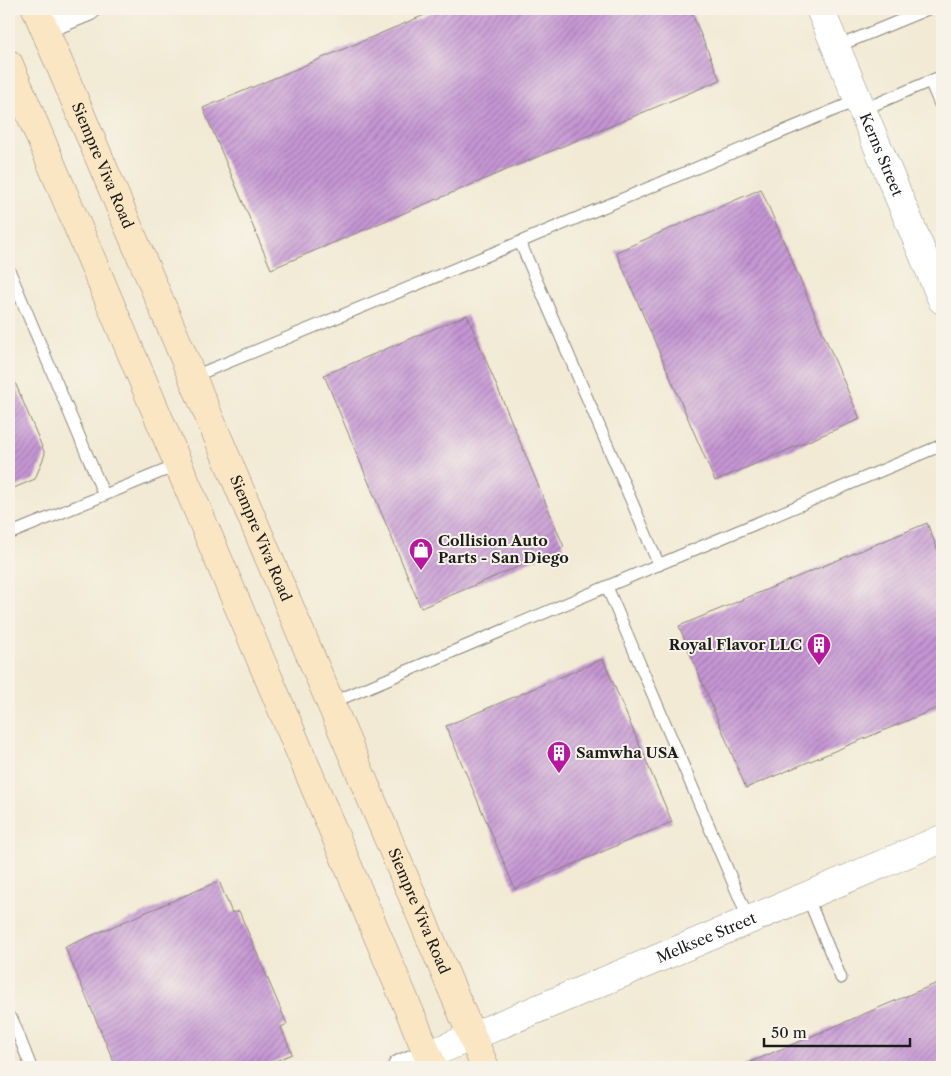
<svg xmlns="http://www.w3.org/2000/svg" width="951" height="1076" font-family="'Libre Caslon Text',serif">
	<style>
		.building { fill: url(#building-hatch) }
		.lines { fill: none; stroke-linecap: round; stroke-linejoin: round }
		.service-casing { stroke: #878378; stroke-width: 13 }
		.minor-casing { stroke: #878378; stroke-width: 26 }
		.tertiary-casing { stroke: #878378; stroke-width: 29 }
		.secondary-casing { stroke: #878378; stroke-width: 29 }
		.service { stroke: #fff; stroke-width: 11 }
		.minor { stroke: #fff; stroke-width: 24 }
		.tertiary { stroke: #fff; stroke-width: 28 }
		.secondary { stroke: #fbe6c4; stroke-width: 28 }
		.labels { text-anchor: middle; stroke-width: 4; stroke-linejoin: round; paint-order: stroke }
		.street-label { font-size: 15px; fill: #1c1c1c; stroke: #f7f3e8 }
		.poi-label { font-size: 15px; font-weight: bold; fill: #1c1c1c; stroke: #f7f3e8; text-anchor: start }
	</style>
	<defs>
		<pattern id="building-hatch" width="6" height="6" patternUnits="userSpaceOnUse" patternTransform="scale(1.25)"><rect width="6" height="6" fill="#c596d4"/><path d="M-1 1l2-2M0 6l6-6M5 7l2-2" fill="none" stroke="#9f7aab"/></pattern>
	</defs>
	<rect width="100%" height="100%" fill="#f7f3e8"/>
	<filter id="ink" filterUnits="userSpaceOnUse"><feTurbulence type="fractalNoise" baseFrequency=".02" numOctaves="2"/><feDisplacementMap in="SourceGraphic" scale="10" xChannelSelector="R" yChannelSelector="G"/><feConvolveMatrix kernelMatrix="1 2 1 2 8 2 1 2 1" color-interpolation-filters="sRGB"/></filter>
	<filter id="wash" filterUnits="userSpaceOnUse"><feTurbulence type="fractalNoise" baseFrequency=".0096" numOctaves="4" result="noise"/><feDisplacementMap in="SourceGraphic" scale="20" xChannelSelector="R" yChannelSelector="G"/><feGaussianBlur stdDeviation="1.12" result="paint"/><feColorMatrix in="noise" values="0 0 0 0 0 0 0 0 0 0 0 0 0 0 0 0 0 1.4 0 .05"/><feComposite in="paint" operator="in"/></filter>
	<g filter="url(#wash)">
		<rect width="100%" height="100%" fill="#f2ead4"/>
		<g id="blocks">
			<!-- building -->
			<path class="building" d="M439,9H690L720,80L271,269L203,108Z
				M761,189L860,419L715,481L616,252Z
				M467,315L564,547L421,608L324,375Z
				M9,368L45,454L35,479L9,490Z
				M927,523L942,561V706L746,788L679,626Z
				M603,659L672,822L515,889L446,726Z
				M219,881L232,913L239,911L287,1024L281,1027L292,1054L271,1063L273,1067H116L65,947Z
				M942,981V1067H739Z"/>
		</g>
	</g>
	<g filter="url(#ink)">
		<use href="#blocks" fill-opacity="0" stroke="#878378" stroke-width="1"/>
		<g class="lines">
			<defs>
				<path id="service" d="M836,47L928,9
					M930,81L942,109
					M862,110L942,76
					M520,242L659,565
					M9,270L104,495
					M192,377L520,242L858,100
					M9,534L178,465
					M607,587L749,920
					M331,703L942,445
					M807,896L841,978
					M9,1017L13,1021L31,1067"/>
				<path id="minor" d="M44,27L88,9
					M400,1067L428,1055"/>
				<g id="tertiary">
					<path id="s1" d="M820,9L942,300"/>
					<path id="s2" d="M428,1055L942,839"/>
				</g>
				<g id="secondary">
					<path id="s3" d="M36,9L485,1067"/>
					<path d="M9,64L433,1067"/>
				</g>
			</defs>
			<!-- service casing -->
			<use href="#service" class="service-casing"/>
			<!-- minor casing -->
			<use href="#minor" class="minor-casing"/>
			<!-- tertiary casing -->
			<use href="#tertiary" class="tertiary-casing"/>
			<!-- secondary casing -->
			<use href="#secondary" class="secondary-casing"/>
			<!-- service -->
			<use href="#service" class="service"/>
			<!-- minor -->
			<use href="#minor" class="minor"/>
			<!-- tertiary -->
			<use href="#tertiary" class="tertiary"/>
			<!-- secondary -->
			<use href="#secondary" class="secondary"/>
		</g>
	</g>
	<!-- icons -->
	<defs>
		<symbol id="shop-pin" viewBox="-11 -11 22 30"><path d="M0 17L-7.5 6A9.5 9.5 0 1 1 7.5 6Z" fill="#b5179e" stroke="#f7f3e8"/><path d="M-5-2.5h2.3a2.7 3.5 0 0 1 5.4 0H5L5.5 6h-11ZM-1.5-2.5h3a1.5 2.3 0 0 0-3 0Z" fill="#fff"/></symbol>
		<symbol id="building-pin" viewBox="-11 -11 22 30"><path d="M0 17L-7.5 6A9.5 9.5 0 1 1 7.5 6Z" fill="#b5179e" stroke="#f7f3e8"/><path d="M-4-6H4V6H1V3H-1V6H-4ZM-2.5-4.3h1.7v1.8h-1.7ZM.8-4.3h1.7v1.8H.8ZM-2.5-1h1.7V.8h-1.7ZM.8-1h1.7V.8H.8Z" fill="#fff"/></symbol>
	</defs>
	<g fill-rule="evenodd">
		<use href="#shop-pin" x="407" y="536" width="28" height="38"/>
		<use href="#building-pin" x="805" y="631" width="28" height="38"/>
		<use href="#building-pin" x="545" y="739" width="28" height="38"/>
	</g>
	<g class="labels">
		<!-- street labels -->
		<g class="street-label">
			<text dy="5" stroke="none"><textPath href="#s1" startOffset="158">Kerns Street</textPath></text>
			<text dy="5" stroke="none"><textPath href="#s3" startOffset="170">Siempre Viva Road</textPath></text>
			<text dy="5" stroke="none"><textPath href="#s3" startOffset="575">Siempre Viva Road</textPath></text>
			<text dy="5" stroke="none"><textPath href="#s3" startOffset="980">Siempre Viva Road</textPath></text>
			<text dy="5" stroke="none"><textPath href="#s2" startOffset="302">Melksee Street</textPath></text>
		</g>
		<!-- poi labels -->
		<g class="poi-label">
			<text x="438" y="546">Collision Auto<tspan x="438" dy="17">Parts - San Diego</tspan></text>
			<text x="802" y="650" text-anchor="end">Royal Flavor LLC</text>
			<text x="576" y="758">Samwha USA</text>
		</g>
	</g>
	<!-- margin -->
	<rect width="951" height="1076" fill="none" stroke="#f7f3e8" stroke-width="30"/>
	<!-- scale -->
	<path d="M764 1038v8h146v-8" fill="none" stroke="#1c1c1c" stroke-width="2.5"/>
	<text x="771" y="1038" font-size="15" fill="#1c1c1c" stroke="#f7f3e8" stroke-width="4" paint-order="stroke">50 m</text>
</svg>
